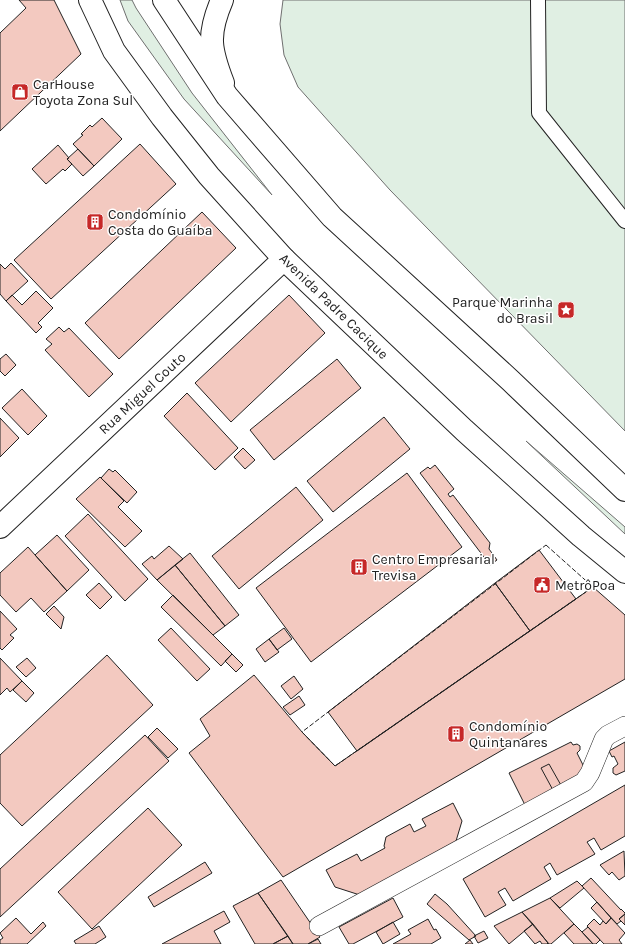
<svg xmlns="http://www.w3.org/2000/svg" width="625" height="944" font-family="Karla,sans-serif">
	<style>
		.green { fill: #e0efe3; stroke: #6f6f6f }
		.building { fill: #f3c9c0; stroke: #222 }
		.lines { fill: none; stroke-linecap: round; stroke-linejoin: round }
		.pedestrian-casing { stroke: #222; stroke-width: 16 }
		.minor-casing { stroke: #222; stroke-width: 20 }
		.tertiary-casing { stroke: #222; stroke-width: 24 }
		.secondary-casing { stroke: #222; stroke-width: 24 }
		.pedestrian { stroke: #fff; stroke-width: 14 }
		.minor { stroke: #fff; stroke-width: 19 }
		.tertiary { stroke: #fff; stroke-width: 22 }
		.secondary { stroke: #fff; stroke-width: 22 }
		.fence { stroke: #222; stroke-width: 1; stroke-dasharray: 5 2; stroke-linecap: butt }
		.labels { text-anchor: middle; stroke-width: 3; stroke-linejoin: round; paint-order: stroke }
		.poi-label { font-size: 14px; fill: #222; stroke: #fff; text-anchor: start }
		.street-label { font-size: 14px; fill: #222; stroke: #fff }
	</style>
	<rect width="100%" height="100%" fill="#fff"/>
	<!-- green -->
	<path class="green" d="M120,0H132L136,8L192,93L272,195L184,99L128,21Z
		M283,0H625V431L390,190L298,87L284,55L280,24Z
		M526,441L625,527V534Z"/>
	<!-- building -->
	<path class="building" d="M19,0H54L81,54L0,131V33L26,8Z
		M102,118L122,139L94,166L73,144L83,135L81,134L90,125L92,127Z
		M140,144L176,184L51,299L14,260Z
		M58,145L69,158L67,159L72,164L65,171L63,169L46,184L32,169Z
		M78,149L94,166L83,176L67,159Z
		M202,212L236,248L119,359L85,323Z
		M11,263L28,281L6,301L0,294V264L5,269Z
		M36,291L53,308L38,323L42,327L36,333L6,301L12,295L22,305Z
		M289,295L325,333L231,422L195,383Z
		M59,327L64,332L69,328L113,374L89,397L45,350L52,344L46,339Z
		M6,354L16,365L5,376L0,371V359Z
		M337,359L361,388L274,460L250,430Z
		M22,389L47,416L28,435L2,408Z
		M187,393L238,448L215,470L164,416Z
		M384,417L410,449L333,512L307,481Z
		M0,418L19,438L0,457Z
		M243,448L255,460L245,469L234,457Z
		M435,465L454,489L448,494L450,497L453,495L490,543L489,549L497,560L490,565L420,473L428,467L430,469Z
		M109,469L113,472L115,470L137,492L127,503L101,478Z
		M407,473L462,547L311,662L256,588Z
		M100,477L124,501L118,507L142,531L125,547L76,499Z
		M296,487L323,520L239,589L212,556Z
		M88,514L148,579L125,601L65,536Z
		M57,535L89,570L67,591L35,555Z
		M169,546L183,559L157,580L142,564L152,556L154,559Z
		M28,547L67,591L44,612L31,598L16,612L0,595V573Z
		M539,550L576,599L530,631L495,583Z
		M190,553L239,615L225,626L175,565Z
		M175,565L225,626L213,635L157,580Z
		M99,583L112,597L100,609L86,595Z
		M495,583L530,631L357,751L328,712Z
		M593,587L625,615V679L283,877L189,753L210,736L200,719L254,675L302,732L335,766Z
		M173,595L232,654L221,666L161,607Z
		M54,606L64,617L61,629L46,614Z
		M0,611L17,629L10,635L14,638L2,650L0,648Z
		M171,628L210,669L197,681L158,640Z
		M284,628L292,639L277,650L269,639Z
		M269,639L279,652L265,662L256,649Z
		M232,654L243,665L236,672L225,661Z
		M107,655L153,705L22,826L0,803V755Z
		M0,658L22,681L10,692L7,688L0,695Z
		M27,658L36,668L26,677L16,667Z
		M294,676L303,689L291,699L281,686Z
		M22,681L34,693L26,702L13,690Z
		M299,696L305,705L290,715L283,707Z
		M157,728L178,749L168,758L148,737Z
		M145,735L169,761L0,917V869Z
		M571,742L573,745L577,744L580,746V750L577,753L588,775L528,811L509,773Z
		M625,742V771L616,775L613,773V768L618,764L614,756L612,757L609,751Z
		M549,764L562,787L554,792L541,768Z
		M625,785V836L601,850L594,838L587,842L595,854L557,875L550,863L544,867L551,879L513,901L505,888L498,892L506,905L485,917L463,879Z
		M453,803L462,821L453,851L366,897L335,887L326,870L357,854L361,861L385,848L384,846L386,837L410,824L414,832L426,826L422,819Z
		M148,808L182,845L92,929L58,892Z
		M624,851L625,876L619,880L612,872L609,875L600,865Z
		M205,862L212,873L154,907L148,897Z
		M591,878L621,910V909L625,913V914L619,919L621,921L617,924L582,886Z
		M281,880L320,937L308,944H293L258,893Z
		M577,881L584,888L560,908L550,898Z
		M258,893L288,936L273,944H255L233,906Z
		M435,894L447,904L476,936L469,940L427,904Z
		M393,898L403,917L353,944H349L339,927Z
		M550,898L574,924L551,944H549L522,912Z
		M597,902L611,918L606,924L591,908Z
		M224,911L230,922L214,931L221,944H162Z
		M522,912L533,924L509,944L494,926Z
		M625,914V925L619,919Z
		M16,918L31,934L43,922L46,926L27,944H0V940L3,938L0,933Z
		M611,918L625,933L619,940L622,944H604L587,926L594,919L600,925L603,921L606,924Z
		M428,919L434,930L436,929L441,938L431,944H393L411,934L408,930Z
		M393,922L400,934L383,944L376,932Z
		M533,924L548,943L547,944H542L540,941L535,944L524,931Z
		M574,924L582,932L593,944H574L564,933Z
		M99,926L106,937L95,944H76L74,941Z
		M588,927L600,940L596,944H593L582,932Z
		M484,931L488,938L478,943L474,936Z
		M288,936L293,944H273Z
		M318,939L321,944H308Z
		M470,940L473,944H465Z"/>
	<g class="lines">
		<defs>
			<path id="pedestrian" d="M538,0L539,113L625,221"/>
			<path id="minor" d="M319,926L584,782L590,773L604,739L608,735L625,726"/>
			<path id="tertiary" d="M222,0C207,35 210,49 223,83
				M0,527L284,259"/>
			<path id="secondary" d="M90,0L114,51L162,117L209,176L284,259L464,430L581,536L625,572
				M164,0L227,96L332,217L511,381L625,490"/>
		</defs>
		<!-- pedestrian casing -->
		<use href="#pedestrian" class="pedestrian-casing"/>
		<!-- minor casing -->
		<use href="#minor" class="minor-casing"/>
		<!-- tertiary casing -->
		<use href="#tertiary" class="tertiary-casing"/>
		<!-- secondary casing -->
		<use href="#secondary" class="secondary-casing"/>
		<!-- pedestrian -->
		<use href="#pedestrian" class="pedestrian"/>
		<!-- minor -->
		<use href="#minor" class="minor"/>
		<!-- tertiary -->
		<use href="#tertiary" class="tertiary"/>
		<!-- secondary -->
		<use href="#secondary" class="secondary"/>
		<!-- fence -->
		<path class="fence" d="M546,545L593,587L335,766L302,732Z"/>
	</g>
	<!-- icons -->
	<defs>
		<symbol id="shop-square" viewBox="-11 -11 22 22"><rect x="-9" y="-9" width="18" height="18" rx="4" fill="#c62828" stroke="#fff"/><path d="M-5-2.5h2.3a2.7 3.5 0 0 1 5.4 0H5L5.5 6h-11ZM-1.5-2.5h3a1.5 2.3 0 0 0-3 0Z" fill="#fff"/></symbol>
		<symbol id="building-square" viewBox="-11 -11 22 22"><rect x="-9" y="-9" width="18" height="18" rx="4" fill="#c62828" stroke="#fff"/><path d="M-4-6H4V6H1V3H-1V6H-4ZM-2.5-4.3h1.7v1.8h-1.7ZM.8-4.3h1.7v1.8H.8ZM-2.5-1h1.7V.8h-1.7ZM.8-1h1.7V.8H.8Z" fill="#fff"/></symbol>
		<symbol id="sight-square" viewBox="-11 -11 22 22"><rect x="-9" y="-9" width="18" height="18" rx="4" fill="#c62828" stroke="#fff"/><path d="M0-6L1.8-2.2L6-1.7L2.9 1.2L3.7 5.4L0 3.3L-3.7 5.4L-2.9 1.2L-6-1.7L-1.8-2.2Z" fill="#fff"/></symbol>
		<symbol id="civic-square" viewBox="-11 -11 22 22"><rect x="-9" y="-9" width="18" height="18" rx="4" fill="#c62828" stroke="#fff"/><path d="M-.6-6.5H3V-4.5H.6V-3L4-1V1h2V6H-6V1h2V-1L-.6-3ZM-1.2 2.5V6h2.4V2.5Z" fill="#fff"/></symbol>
	</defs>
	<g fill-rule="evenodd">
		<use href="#shop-square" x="10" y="82" width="20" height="20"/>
		<use href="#building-square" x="85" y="212" width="20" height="20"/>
		<use href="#sight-square" x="556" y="300" width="20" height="20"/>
		<use href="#building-square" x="349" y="557" width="20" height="20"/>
		<use href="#civic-square" x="532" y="575" width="20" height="20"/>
		<use href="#building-square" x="446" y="724" width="20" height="20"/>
	</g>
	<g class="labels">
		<!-- poi labels -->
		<g class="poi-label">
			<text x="33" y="89">CarHouse<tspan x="33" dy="16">Toyota Zona Sul</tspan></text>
			<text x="108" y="219">Condomínio<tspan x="108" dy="16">Costa do Guaíba</tspan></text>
			<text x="553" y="307" text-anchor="end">Parque Marinha<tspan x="553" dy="16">do Brasil</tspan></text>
			<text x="372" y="564">Centro Empresarial<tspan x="372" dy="16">Trevisa</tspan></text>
			<text x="555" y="590">MetrôPoa</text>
			<text x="469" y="731">Condomínio<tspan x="469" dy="16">Quintanares</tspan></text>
		</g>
		<!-- street labels -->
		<g class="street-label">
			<text transform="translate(334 306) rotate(44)" y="5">Avenida Padre Cacique</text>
			<text transform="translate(142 393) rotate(-43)" y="5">Rua Miguel Couto</text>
		</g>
	</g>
</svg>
